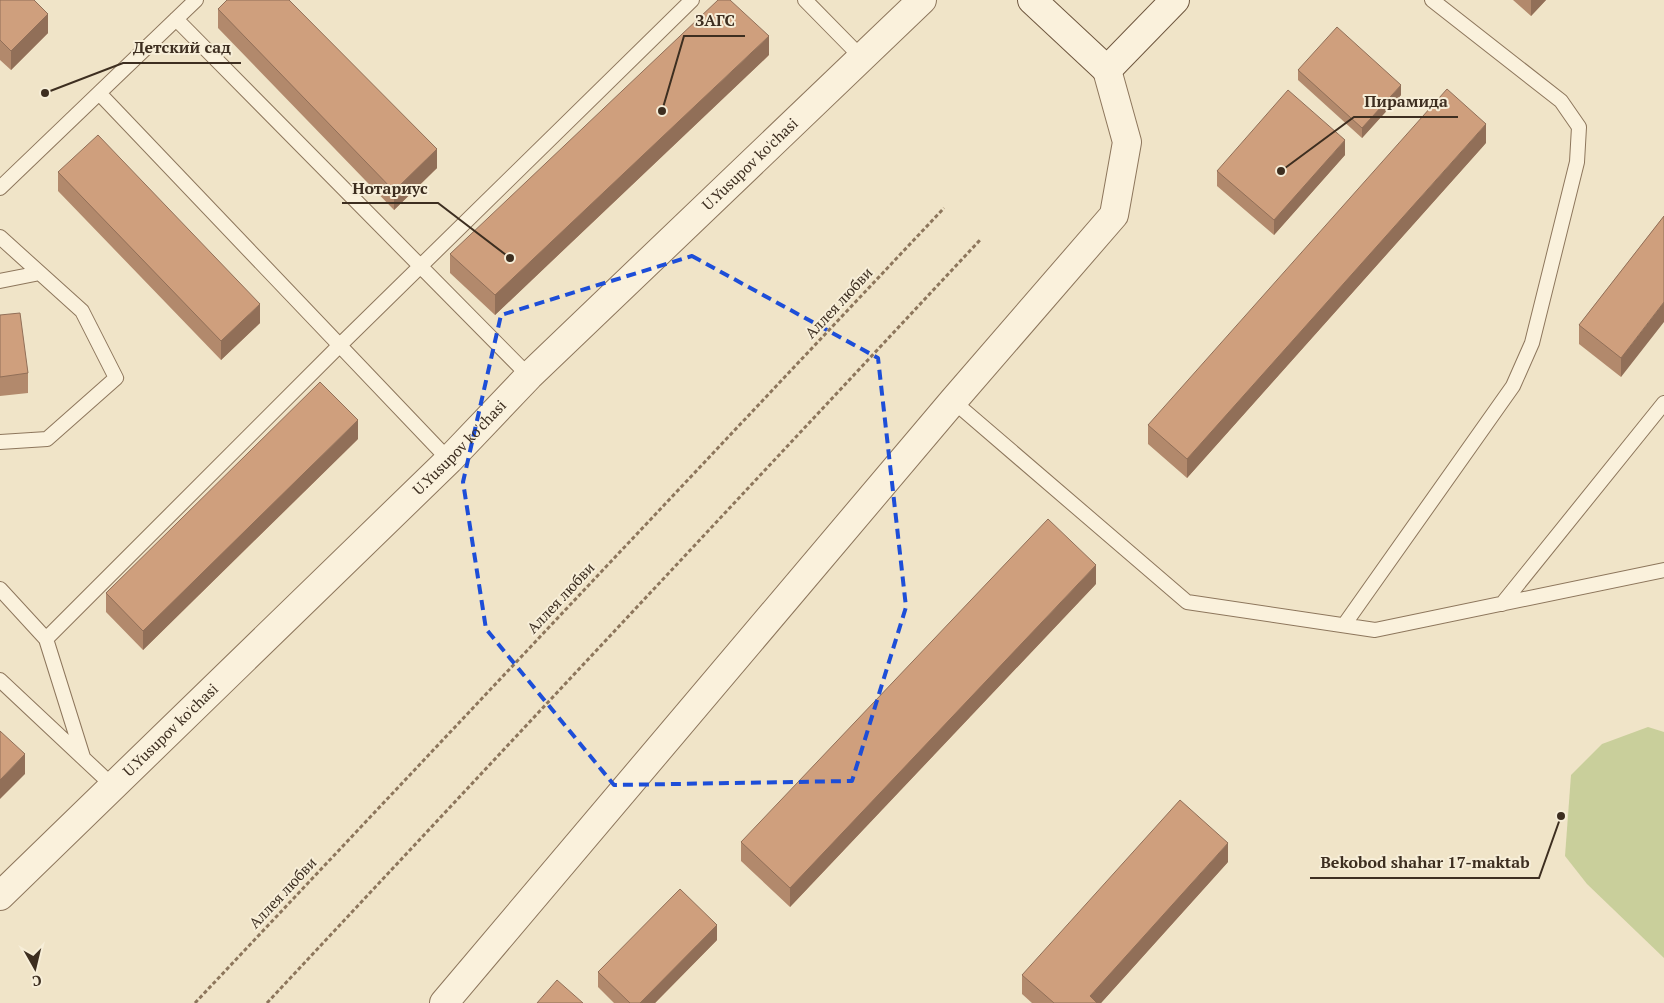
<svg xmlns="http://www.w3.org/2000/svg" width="1664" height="1003" font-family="'PT Serif',serif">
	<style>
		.green { fill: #c9cf9b }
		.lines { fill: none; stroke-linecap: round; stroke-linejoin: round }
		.lane-casing { stroke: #8d765c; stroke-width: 16 }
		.street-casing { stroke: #8d765c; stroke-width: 30 }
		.secondary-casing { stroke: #6f573f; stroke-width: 30 }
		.path { stroke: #8d765c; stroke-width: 3; stroke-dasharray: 4 2.5; stroke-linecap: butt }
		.lane { stroke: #faf1dc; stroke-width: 14 }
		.street { stroke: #faf1dc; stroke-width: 28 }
		.secondary { stroke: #faf1dc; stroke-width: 28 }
		.wall { fill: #b2896c }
		.shaded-wall { fill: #916f58 }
		.building { fill: #cf9f7d; stroke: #916f58 }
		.marked { fill: none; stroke: #1d4ed8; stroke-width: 4; stroke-dasharray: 10 6; stroke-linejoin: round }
		.labels { text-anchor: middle; stroke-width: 4; stroke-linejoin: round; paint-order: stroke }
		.street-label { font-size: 15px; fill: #3d2e20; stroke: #f7eed8 }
		.leader { fill: none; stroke: #3d2e20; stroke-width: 2 }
		.callout-dot { fill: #3d2e20; stroke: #f7eed8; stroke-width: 2 }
		.callout-label { font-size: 16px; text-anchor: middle; font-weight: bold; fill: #3d2e20; stroke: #f7eed8; stroke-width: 4; stroke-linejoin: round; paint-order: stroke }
	</style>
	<rect width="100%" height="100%" fill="#f0e4c8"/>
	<!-- green -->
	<path class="green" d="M1648,727L1664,732V958L1587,884L1565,856L1571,775L1602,744Z"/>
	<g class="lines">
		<defs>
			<path id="lane" d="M805,0L862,58
				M176,19L529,376
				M99,93L449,460
				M0,188L196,0
				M0,237L82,311L116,378L47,439L0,442
				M0,281L40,273
				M953,401L1187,602L1375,630L1664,570
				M0,589L46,639L340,345L692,0
				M1502,604L1664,403
				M1344,625L1513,386L1532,343L1577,162L1579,127L1561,101L1432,0
				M46,639L83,757
				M0,680L113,786"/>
			<g id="street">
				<path id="s1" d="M0,896L449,460L529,376L922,0"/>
				<path d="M444,1003L953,401L1114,215L1127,142L1107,70"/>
			</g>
			<path id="secondary" d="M1032,0L1107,70L1175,0"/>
		</defs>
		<!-- lane casing -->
		<use href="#lane" class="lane-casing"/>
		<!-- street casing -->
		<use href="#street" class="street-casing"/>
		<!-- secondary casing -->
		<use href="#secondary" class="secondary-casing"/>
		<!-- path -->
		<path class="path" d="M195,1003L944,208
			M267,1003L980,240"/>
		<!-- lane -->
		<use href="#lane" class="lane"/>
		<!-- street -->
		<use href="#street" class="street"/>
		<!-- secondary -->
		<use href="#secondary" class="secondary"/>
	</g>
	<!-- wall -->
	<path class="wall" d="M0,0L48,33L11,70L0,60Z
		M1513,0H1546L1531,16Z
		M218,9L437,168L394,210L218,28Z
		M769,55L495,315L450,273V254Z
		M1298,70L1401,95L1362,138L1298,80Z
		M1486,143L1187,478L1148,444V425Z
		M1345,155L1274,235L1217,186V171Z
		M58,172L260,323L221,360L58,191Z
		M1664,216L1621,377L1579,344V325Z
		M0,315L28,373V393L0,396Z
		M358,439L143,650L106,612V593Z
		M1096,584L790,907L741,861V842Z
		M1228,862L1101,1003H1032L1022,994V975Z
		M717,940L655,1003H614L598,987V972Z"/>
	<!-- shaded-wall -->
	<path class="shaded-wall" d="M1531,0H1546L1531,16Z
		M48,14V33L11,70V51Z
		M769,36V55L495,315V295Z
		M1401,85V95L1362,138V128Z
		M1486,124V143L1187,478V459Z
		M1345,140V155L1274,235V220Z
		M437,149V168L394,210V191Z
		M1664,302V322L1621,377V358Z
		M260,304V323L221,360V341Z
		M358,420V439L143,650V631Z
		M1096,565V584L790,907V888Z
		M25,754V774L0,799V780Z
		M1228,843V862L1101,1003H1090V996Z
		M717,925V940L655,1003H640Z"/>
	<!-- building -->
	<path class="building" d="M0,0H34L48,14L11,51L0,40Z
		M227,0H289L437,149L394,191L218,9Z
		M718,0H730L769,36L495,295L450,254Z
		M1337,27L1401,85L1362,128L1298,70Z
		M1447,89L1486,124L1187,459L1148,425Z
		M1288,90L1345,140L1274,220L1217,171Z
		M98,135L260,304L221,341L58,172Z
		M1664,216V302L1621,358L1579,325Z
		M20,313L28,373L0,377V315Z
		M320,382L358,420L143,631L106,593Z
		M1048,519L1096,565L790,888L741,842Z
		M0,731L25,754L0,780Z
		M1180,800L1228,843L1090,996L1097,1003H1054L1022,975Z
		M680,889L717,925L640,1003H630L598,972Z
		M557,980L583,1003H537Z"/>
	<!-- marked area -->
	<path class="marked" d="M692,256L878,358L906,607L852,781L614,785L486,629L463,482L501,315Z"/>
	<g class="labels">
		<!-- street labels -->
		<g class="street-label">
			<text dy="5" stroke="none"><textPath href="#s1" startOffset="1048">U.Yusupov ko'chasi</textPath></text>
			<text transform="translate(839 303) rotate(-47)" y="5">Аллея любви</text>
			<text dy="5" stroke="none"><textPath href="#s1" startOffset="642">U.Yusupov ko'chasi</textPath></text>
			<text transform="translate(561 598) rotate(-47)" y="5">Аллея любви</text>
			<text dy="5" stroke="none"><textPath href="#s1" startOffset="238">U.Yusupov ko'chasi</textPath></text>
			<text transform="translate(283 893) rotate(-47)" y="5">Аллея любви</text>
		</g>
	</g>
	<!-- callouts -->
	<path class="leader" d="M662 111L684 36H745M45 93L123 63H241M1281 171L1354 117H1458M510 258L438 203H342M1561 816L1539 878H1310"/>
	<g class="callout-dot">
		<circle cx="662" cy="111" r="5"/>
		<circle cx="45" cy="93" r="5"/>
		<circle cx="1281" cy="171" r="5"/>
		<circle cx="510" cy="258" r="5"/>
		<circle cx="1561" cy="816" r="5"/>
	</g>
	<g class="callout-label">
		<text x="715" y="26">ЗАГС</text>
		<text x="182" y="53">Детский сад</text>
		<text x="1406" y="107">Пирамида</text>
		<text x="390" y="194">Нотариус</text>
		<text x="1425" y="868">Bekobod shahar 17-maktab</text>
	</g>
	<!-- north arrow -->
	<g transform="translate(35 968) rotate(172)" stroke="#f7eed8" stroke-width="4" paint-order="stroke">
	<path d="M0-4L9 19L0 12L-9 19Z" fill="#3d2e20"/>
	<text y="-8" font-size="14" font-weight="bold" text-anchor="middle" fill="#3d2e20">С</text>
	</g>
</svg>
